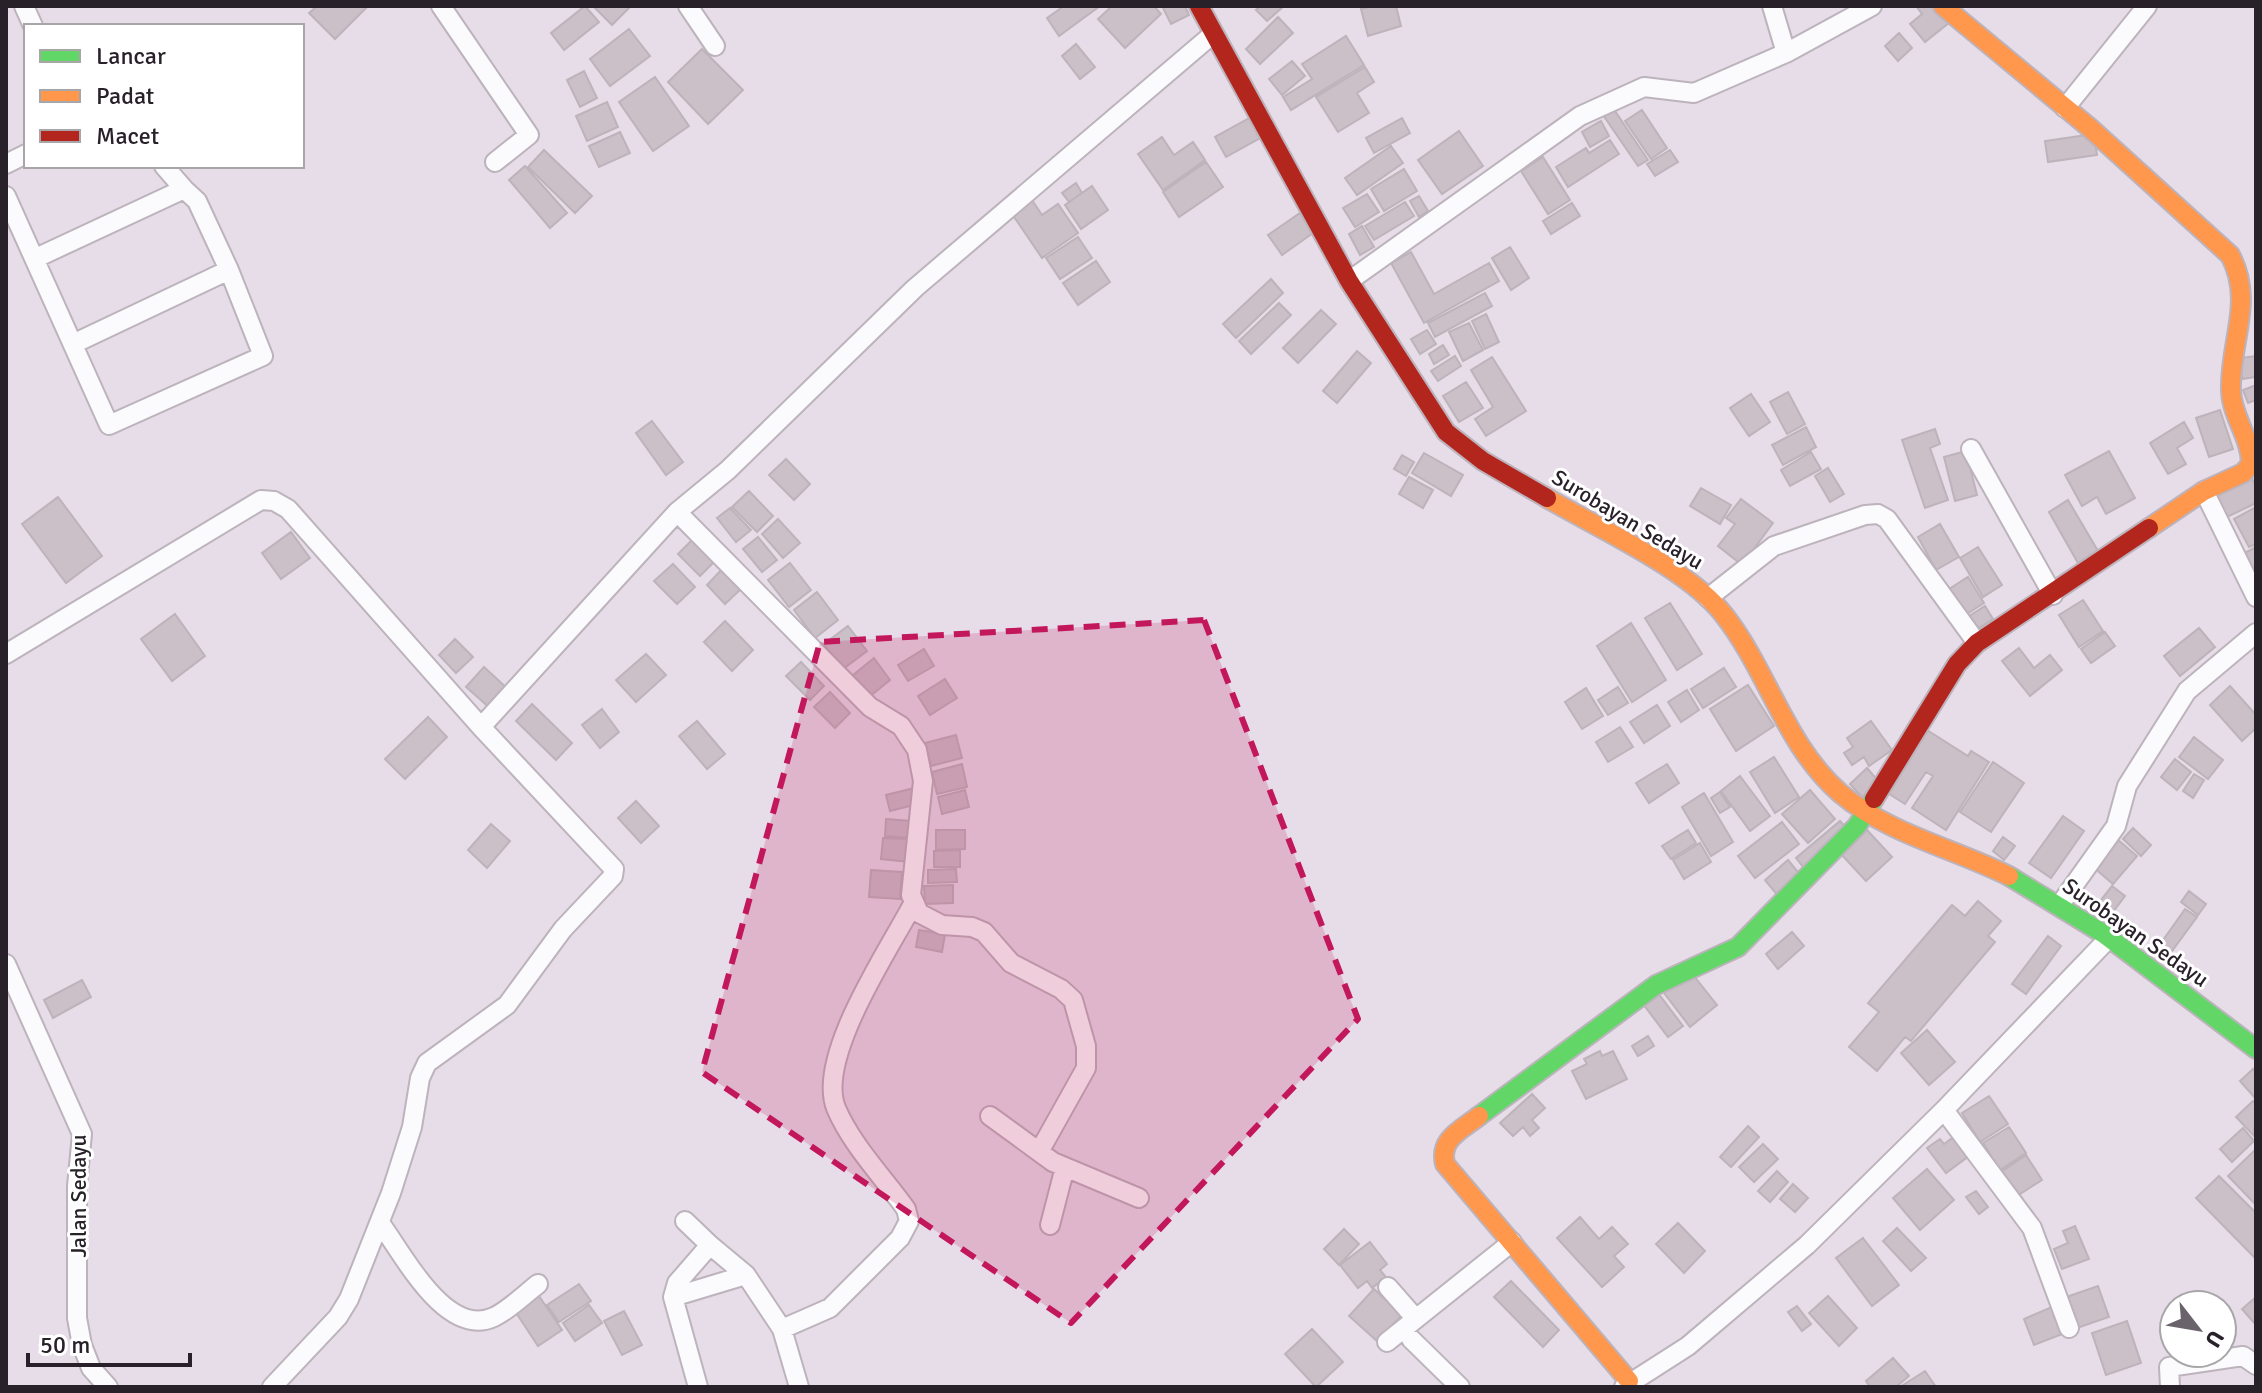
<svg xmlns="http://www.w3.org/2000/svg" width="2262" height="1393" font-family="Signika,sans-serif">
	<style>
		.building { fill: #cbbfc8; stroke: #bdb3ba; stroke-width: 2 }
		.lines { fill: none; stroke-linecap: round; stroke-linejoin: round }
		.street-casing { stroke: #bcb3bc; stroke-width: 22 }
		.fast-casing { stroke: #bcb3bc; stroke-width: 22 }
		.slow-casing { stroke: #bcb3bc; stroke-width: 22 }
		.jam-casing { stroke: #bcb3bc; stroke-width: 22 }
		.street { stroke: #fbfafc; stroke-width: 18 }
		.fast { stroke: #63d668; stroke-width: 18 }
		.slow { stroke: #ff974d; stroke-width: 18 }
		.jam { stroke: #b3261e; stroke-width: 18 }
		.marked { fill: #c2185b; fill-opacity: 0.2; stroke: #c2185b; stroke-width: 6; stroke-dasharray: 16 10; stroke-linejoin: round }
		.labels { text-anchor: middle; stroke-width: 6; stroke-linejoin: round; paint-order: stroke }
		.street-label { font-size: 22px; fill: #282129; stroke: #fff }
	</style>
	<rect width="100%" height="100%" fill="#e7dde8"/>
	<!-- building -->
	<path class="building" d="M317,6H368L335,39L309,13Z
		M585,6L599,22L564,50L551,33Z
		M593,6H631L612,25Z
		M1064,6H1100L1059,36L1047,18Z
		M1112,6H1154L1161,14L1125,48L1098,19Z
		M1162,6H1185L1189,15L1171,24Z
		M1260,6H1284L1267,21L1256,10Z
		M1373,6H1396L1401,26L1368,36L1361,9Z
		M1916,6H1938L1950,22L1925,42L1910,24L1922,14Z
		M1278,17L1293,33L1260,64L1246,49Z
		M629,29L650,56L610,86L590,59Z
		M1899,33L1912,48L1898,61L1885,46Z
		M1346,36L1364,65L1291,110L1283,97L1312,79L1302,64Z
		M1076,44L1095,67L1080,79L1062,56Z
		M702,49L743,90L708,124L668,82Z
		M1292,61L1305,76L1282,95L1269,79Z
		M1365,67L1374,82L1357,93L1369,113L1338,132L1316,97Z
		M584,71L597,98L580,107L567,80Z
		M655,77L689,126L653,151L619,102Z
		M607,102L618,127L587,141L576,116Z
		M1613,108L1648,160L1638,166L1603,115Z
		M1642,110L1667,148L1651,159L1625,121Z
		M1251,117L1262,137L1226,157L1215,137Z
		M1402,118L1410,133L1374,153L1366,138Z
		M1601,121L1609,136L1590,147L1582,132Z
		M1459,131L1483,166L1442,194L1418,160Z
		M620,132L630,153L599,167L589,146Z
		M2094,134L2097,155L2048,162L2045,141Z
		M1162,137L1174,155L1193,142L1205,160L1163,190L1138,154Z
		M1610,140L1619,154L1568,187L1556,167L1586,148L1589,153Z
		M1391,146L1403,163L1357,195L1345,178Z
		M544,150L592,196L575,213L528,167Z
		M1670,150L1678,162L1655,176L1647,164Z
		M1543,157L1570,200L1548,214L1521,171Z
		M1206,162L1223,187L1179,217L1163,192Z
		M525,166L567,213L550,228L509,180Z
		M1404,169L1417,191L1384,211L1371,189Z
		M1076,183L1082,193L1069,202L1062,193Z
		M1092,186L1108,210L1081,229L1065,205Z
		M1367,194L1379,212L1355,227L1343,208Z
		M1419,196L1428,211L1419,217L1410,201Z
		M1030,197L1042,215L1058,204L1078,233L1042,258L1010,211Z
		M1405,202L1414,216L1374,240L1365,226Z
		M1572,203L1580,216L1551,234L1543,221Z
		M1300,213L1313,233L1282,255L1268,235Z
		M1362,226L1374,247L1360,255L1349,234Z
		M1078,237L1092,258L1060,279L1046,258Z
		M1510,247L1529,278L1511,290L1492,258Z
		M1411,252L1434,294L1489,263L1499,281L1424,323L1391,263Z
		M1096,261L1110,282L1078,305L1063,283Z
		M1271,279L1283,293L1236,338L1223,324Z
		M1485,293L1492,306L1435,337L1428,323Z
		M1279,303L1291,315L1251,354L1239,341Z
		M1321,310L1336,324L1298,363L1283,348Z
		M1486,314L1499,342L1485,349L1472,321Z
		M1469,323L1483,350L1463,361L1449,332Z
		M1427,330L1436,344L1420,354L1411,339Z
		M1443,345L1449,355L1434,364L1429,354Z
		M1357,351L1371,363L1337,403L1323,391Z
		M1455,356L1461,366L1438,381L1431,371Z
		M2256,356V377L2242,379L2239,358Z
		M1492,357L1526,411L1486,436L1475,419L1493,407L1471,370Z
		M1466,382L1483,408L1459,422L1443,396Z
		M2256,385V400L2248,403L2243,390Z
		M1788,392L1805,424L1787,434L1770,402Z
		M1751,394L1770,422L1749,436L1730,408Z
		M2220,410L2233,449L2209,457L2196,418Z
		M652,421L683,462L666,475L636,433Z
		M2184,422L2193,438L2177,448L2186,464L2168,474L2150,443Z
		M1806,427L1816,447L1783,465L1772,445Z
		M1935,429L1940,444L1930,448L1948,500L1925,508L1902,440Z
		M1966,451L1977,495L1955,501L1944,457Z
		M2109,451L2135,498L2106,514L2097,497L2082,506L2065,475Z
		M1811,452L1821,469L1790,486L1781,470Z
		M1424,453L1463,475L1451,496L1412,473Z
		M1402,455L1414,462L1406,476L1394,469Z
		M786,459L810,484L794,500L769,475Z
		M1828,468L1844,494L1830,502L1815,476Z
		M2251,476L2256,487V503L2225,518L2213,494Z
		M1409,477L1433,490L1423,508L1399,494Z
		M1701,488L1731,505L1720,524L1690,506Z
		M749,491L773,516L757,532L732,507Z
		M58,497L102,556L66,583L22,524Z
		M1741,499L1773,523L1742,565L1718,546L1735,524L1726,518Z
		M2068,500L2098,551L2078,563L2049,512Z
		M2256,507V544L2249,547L2234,519Z
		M730,508L751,530L736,542L717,518Z
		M778,519L800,543L783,558L762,534Z
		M1940,524L1959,557L1936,570L1918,537Z
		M291,532L310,558L281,579L262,553Z
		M758,537L777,560L762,572L743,549Z
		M694,538L716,560L700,576L678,554Z
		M1978,547L2002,585L1983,597L1960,558Z
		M2256,547V573L2249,577L2239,556Z
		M790,563L811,590L789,607L768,580Z
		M673,564L695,587L677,604L654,581Z
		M723,568L742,588L725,604L707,585Z
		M1968,577L1984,603L1965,615L1949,589Z
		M817,592L838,620L815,638L794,610Z
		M2083,600L2103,631L2079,647L2059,615Z
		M1670,603L1702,654L1677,670L1645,618Z
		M1985,606L1993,619L1974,631L1966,618Z
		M175,614L205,656L172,681L141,639Z
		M725,621L753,650L732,671L704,642Z
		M1631,623L1666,680L1632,702L1597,646Z
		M848,626L867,651L843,669L824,644Z
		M2199,628L2215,647L2180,676L2164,656Z
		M2105,632L2115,646L2091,663L2081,649Z
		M455,639L473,657L456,673L439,655Z
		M2019,648L2034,668L2050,655L2062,670L2030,696L2002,661Z
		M924,649L934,666L908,681L898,665Z
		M646,654L666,675L636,702L616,680Z
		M874,658L890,680L869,697L852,676Z
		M801,662L824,686L810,700L786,676Z
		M484,667L508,689L491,709L466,687Z
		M1724,668L1736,687L1703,708L1691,689Z
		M945,679L957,698L930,715L918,696Z
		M1748,685L1774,726L1736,751L1710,709Z
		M2230,686L2256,715V728L2242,741L2210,705Z
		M1618,687L1628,703L1608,715L1598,700Z
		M1586,688L1603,716L1582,729L1565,702Z
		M1687,690L1699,710L1681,722L1668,702Z
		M830,692L850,713L835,728L814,707Z
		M532,704L572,743L556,760L516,721Z
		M1657,705L1670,726L1644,743L1630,722Z
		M602,709L619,732L600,748L582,725Z
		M428,717L447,737L405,779L385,759Z
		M697,721L725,754L707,769L679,736Z
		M1871,721L1892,750L1869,766L1864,757L1852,765L1844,753L1853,747L1847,738Z
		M1620,727L1633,747L1608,762L1596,742Z
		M1927,730L1968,756L1971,751L1989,762L1946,830L1912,808L1933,776L1926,772L1905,804L1886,792Z
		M956,735L962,758L931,766L925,743Z
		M2194,737L2223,760L2208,779L2179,757Z
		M1774,757L1799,797L1775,813L1750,772Z
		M2175,759L2191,772L2177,790L2161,777Z
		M1993,762L2024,783L1991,832L1960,812Z
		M962,764L967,787L937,794L932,772Z
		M1667,764L1679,783L1649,803L1636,783Z
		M1867,768L1879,782L1863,798L1850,784Z
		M2194,774L2204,780L2193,798L2183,791Z
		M1740,776L1770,816L1750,831L1721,791Z
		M914,788L918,804L890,811L886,795Z
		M965,790L969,807L942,814L938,797Z
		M1810,790L1835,819L1808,843L1782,814Z
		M1720,792L1730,807L1720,813L1711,798Z
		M1704,793L1733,842L1711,856L1682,807Z
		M636,801L659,826L641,843L618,818Z
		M2063,816L2084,831L2051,878L2029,863Z
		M886,819L911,821L910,838L885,836Z
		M1840,821L1849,831L1804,868L1796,858Z
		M1782,822L1799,844L1755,878L1738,856Z
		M491,824L510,841L487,868L468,850Z
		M2133,828L2151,845L2141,856L2123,839Z
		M936,830H965V849L936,850Z
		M1688,830L1696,843L1671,859L1662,846Z
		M1867,830L1892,857L1866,881L1841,854Z
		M2003,837L2015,846L2004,860L1993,851Z
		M883,838L911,839L909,862L881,859Z
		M2117,839L2137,856L2113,884L2093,867Z
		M1700,843L1711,862L1684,879L1673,860Z
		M960,850V867H934V851Z
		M1788,860L1802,877L1779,897L1765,880Z
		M956,869L957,882L928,883V870Z
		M871,870L902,872L900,899L869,897Z
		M953,885V903L925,904L924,886Z
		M2112,886L2125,896L2110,916L2097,905Z
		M2189,891L2206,904L2198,915L2181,902Z
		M1978,901L2001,921L1988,936L1995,942L1911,1041L1905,1037L1877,1071L1849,1047L1879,1012L1868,1003L1952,905L1965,916Z
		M2185,909L2197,917L2172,951L2161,943Z
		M919,930L945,934L942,952L916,947Z
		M1792,932L1804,946L1778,969L1766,954Z
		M2048,936L2061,946L2026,994L2012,984Z
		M1690,971L1717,1005L1690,1027L1664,993Z
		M82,980L91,997L53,1018L44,1000Z
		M1658,993L1683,1026L1668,1037L1643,1004Z
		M1927,1030L1955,1062L1929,1085L1901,1053Z
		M1648,1036L1654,1046L1638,1056L1632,1046Z
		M1600,1051L1602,1056L1613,1051L1627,1079L1586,1099L1572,1071L1587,1064L1584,1059Z
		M2253,1069L2256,1072V1099L2240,1081Z
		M1532,1094L1545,1108L1532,1120L1539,1128L1530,1136L1523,1127L1513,1136L1500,1123Z
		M1989,1096L2008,1124L1980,1142L1962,1113Z
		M2253,1101L2256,1104L2254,1136L2236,1117Z
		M1748,1126L1759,1137L1731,1167L1720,1157Z
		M2009,1127L2026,1153L2000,1170L1983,1143Z
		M2243,1128L2254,1141L2232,1162L2220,1149Z
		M1955,1136L1969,1156L1946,1173L1927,1148L1940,1139L1944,1144Z
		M1763,1144L1778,1159L1754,1182L1739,1167Z
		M2256,1149V1205L2228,1176Z
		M2026,1155L2042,1180L2017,1196L2001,1172Z
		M1927,1169L1954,1200L1920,1230L1893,1198Z
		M1777,1171L1788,1182L1770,1202L1758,1191Z
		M2219,1176L2256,1213V1259L2196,1198Z
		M1793,1184L1808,1198L1795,1212L1780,1199Z
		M1976,1191L1988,1207L1979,1214L1966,1197Z
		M1580,1217L1599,1239L1612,1227L1628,1244L1614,1256L1624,1267L1602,1287L1557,1238Z
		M1678,1223L1705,1251L1684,1273L1656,1244Z
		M2075,1226L2089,1259L2062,1269L2054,1249L2068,1243L2063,1231Z
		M1897,1228L1926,1258L1911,1271L1883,1241Z
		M1344,1229L1359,1244L1339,1265L1324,1249Z
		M1863,1238L1899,1285L1872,1306L1836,1258Z
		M1370,1242L1387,1264L1380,1270L1386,1277L1372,1288L1367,1281L1358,1288L1340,1265Z
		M1511,1281L1559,1330L1543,1347L1494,1297Z
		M579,1284L591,1301L559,1322L547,1305Z
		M2098,1286L2109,1317L2077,1328L2066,1297Z
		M1374,1289L1402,1315L1377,1341L1349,1316Z
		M537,1293L562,1330L538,1346L513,1308Z
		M1828,1296L1857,1328L1839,1346L1809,1313Z
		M2256,1297V1325L2242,1309Z
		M589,1305L602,1323L575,1341L563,1323Z
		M1797,1306L1811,1324L1802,1331L1788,1312Z
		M2054,1306L2065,1333L2034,1345L2024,1319Z
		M624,1311L642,1345L622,1355L604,1321Z
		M2127,1321L2141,1363L2106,1375L2092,1333Z
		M1312,1329L1343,1362L1316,1387L1285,1354Z
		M1893,1358L1909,1376L1896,1387H1870L1866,1381Z
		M1925,1371L1936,1387H1900Z"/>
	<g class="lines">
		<defs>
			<path id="street" d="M24,6L33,26
				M441,6L529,135L495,162
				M688,6L715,46
				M1786,53L1872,6
				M2065,108L2147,6
				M6,164L26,154
				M184,189L197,201L229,270
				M6,196L109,425L263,356L229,270L75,343
				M36,258L184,189L164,166
				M1349,281L1580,116L1644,87L1694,93L1786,53L1772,6
				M1971,449L2053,595
				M2204,491L2256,597
				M677,512L870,707L901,726L917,750L923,781L911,895L919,913L942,925L972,927L984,932L1011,963L1061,989L1073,1000L1086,1046V1068L1039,1152
				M1708,598L1774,546L1865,515L1878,514L1887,519L1977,643
				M6,654L261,500L274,501L288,509L481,727L614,869L613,876L563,929L507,1005L427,1063L420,1078L412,1127L391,1193L349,1299L338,1317L272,1387
				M481,727L677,512L728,470L915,288L1213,34
				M2059,906L2116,826L2127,786L2187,691L2256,633
				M6,964L82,1134L77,1186V1318L82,1345L91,1368L108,1387
				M1944,1110L2032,1228L2069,1328
				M990,1116L1053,1162L1139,1198
				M685,1221L710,1245L677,1283L673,1297L698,1387
				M380,1223C404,1255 446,1339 494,1317C509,1310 525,1294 538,1284
				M1050,1225L1065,1167
				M710,1245L746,1275L782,1329
				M1388,1287L1416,1319
				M673,1297L746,1275
				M1411,1339L1460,1387
				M1387,1342L1512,1242
				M799,1387L782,1329L830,1308L900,1238L909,1221L906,1209C883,1177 851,1144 836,1108C816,1057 889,950 913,904
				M1624,1387L1688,1346L1807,1245L1944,1110L2108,939
				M2170,1387L2169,1367L2243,1356L2256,1365"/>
			<path id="fast" d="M2009,876L2104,934L2256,1049
				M1479,1116L1656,985L1738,947L1857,826L1874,799"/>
			<path id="slow" d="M1943,6L2090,128L2230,255C2255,301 2229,343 2231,391C2232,417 2251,438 2251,464L2243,473L2204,491L2149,528
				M1547,498C1598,528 1689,569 1724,615C1768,671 1785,745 1840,793C1888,834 1953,848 2009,876
				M1479,1116C1461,1130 1439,1139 1445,1164L1629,1381"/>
			<path id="jam" d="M1199,6L1349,281L1446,432L1483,461L1547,498
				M1874,799L1957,664L1977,643L2149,528"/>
		</defs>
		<!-- street casing -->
		<use href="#street" class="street-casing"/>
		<!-- fast casing -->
		<use href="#fast" class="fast-casing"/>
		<!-- slow casing -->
		<use href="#slow" class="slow-casing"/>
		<!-- jam casing -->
		<use href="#jam" class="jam-casing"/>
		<!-- street -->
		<use href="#street" class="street"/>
		<!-- fast -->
		<use href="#fast" class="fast"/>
		<!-- slow -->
		<use href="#slow" class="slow"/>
		<!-- jam -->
		<use href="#jam" class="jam"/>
	</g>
	<!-- marked area -->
	<path class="marked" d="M1204,620L1358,1019L1071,1323L702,1072L820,642Z"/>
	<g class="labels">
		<!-- street labels -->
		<g class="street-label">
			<text transform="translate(1628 519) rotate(31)" y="8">Surobayan Sedayu</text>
			<text transform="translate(2136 932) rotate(35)" y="8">Surobayan Sedayu</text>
			<text transform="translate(78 1196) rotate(-90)" y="8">Jalan Sedayu</text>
		</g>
	</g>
	<!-- border -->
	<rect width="2262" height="1393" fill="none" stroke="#282129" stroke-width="16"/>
	<!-- legend -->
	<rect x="24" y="24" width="280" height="144" fill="#ffffff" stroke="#a9a6a9" stroke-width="2"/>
	<rect x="40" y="50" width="40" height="12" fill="#63d668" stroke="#a9a6a9" stroke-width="2"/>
	<text x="96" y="64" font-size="24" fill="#282129">Lancar</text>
	<rect x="40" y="90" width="40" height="12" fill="#ff974d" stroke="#a9a6a9" stroke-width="2"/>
	<text x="96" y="104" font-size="24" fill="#282129">Padat</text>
	<rect x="40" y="130" width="40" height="12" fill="#b3261e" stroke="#a9a6a9" stroke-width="2"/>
	<text x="96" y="144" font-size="24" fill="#282129">Macet</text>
	<!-- north arrow -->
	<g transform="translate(2198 1329) rotate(121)"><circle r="38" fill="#ffffff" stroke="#a9a6a9" stroke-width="2"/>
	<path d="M0-6L14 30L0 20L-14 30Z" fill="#6b636c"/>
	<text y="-12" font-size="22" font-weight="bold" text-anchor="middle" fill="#282129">U</text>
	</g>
	<!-- scale -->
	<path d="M28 1353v12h162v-12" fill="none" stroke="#282129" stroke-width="4"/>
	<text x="40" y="1353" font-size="24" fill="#282129" stroke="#ffffff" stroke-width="6" paint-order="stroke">50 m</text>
</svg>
